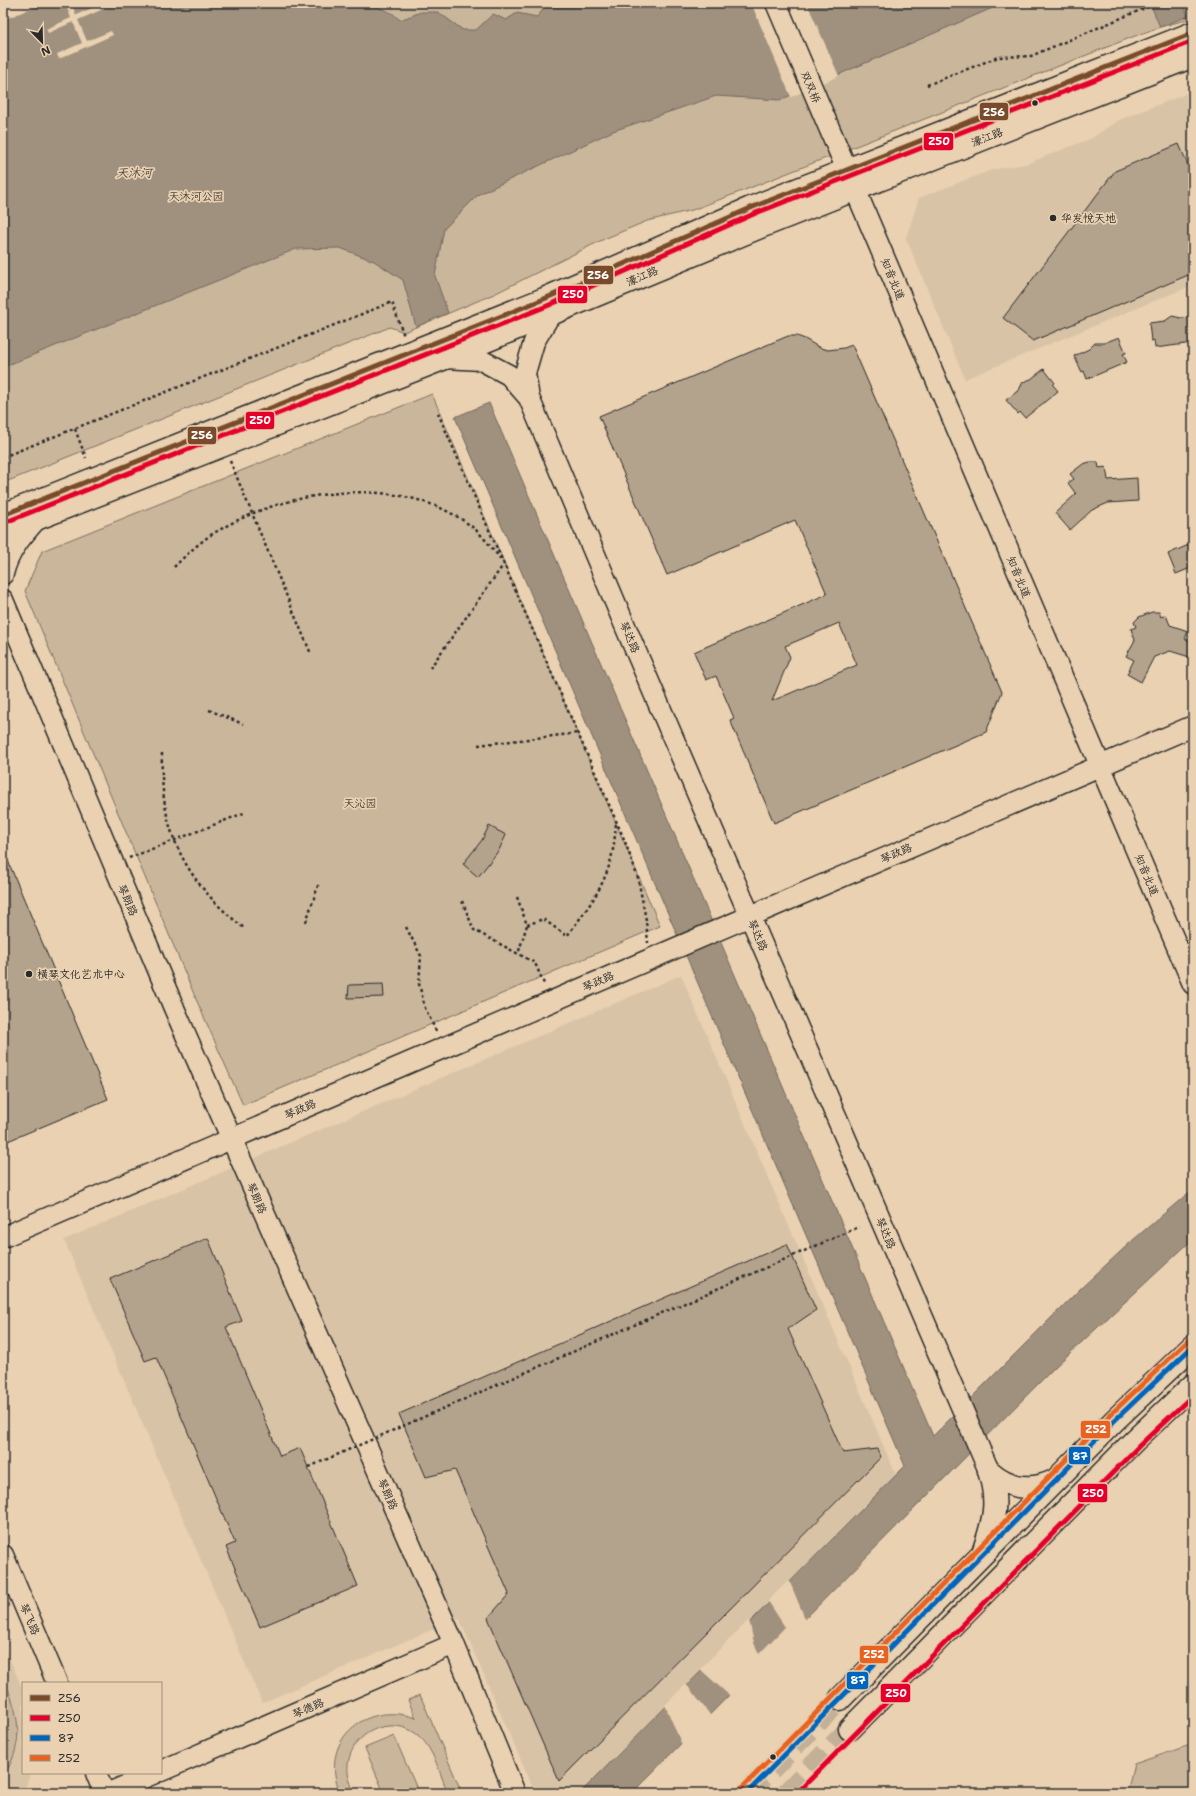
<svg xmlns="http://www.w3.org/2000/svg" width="1196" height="1796" font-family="'Shantell Sans','LXGW WenKai TC',sans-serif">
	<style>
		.built { fill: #d9c3a6 }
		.green { fill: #cab69b; stroke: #7a7063 }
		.water { fill: #a0917e; stroke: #71685d }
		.pier { fill: #e9d1b1 }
		.building { fill: #b4a38c; stroke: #2b2b2b; fill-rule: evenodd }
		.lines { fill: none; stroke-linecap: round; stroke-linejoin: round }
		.major-tunnel { stroke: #c3b096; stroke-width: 22; stroke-dasharray: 22 11; stroke-linecap: butt }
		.minor-casing { stroke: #2b2b2b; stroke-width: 23 }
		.major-casing { stroke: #2b2b2b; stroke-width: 25 }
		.path { stroke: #2b2b2b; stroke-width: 2.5; stroke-dasharray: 3 3; stroke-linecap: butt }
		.minor { stroke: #e9d1b1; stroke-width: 20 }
		.major { stroke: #e9d1b1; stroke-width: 22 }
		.path-bridge { stroke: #2b2b2b; stroke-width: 2.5; stroke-dasharray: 3 3; stroke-linecap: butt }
		.bus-1-casing { stroke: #e9d1b1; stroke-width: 8 }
		.bus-2-casing { stroke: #e9d1b1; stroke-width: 8 }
		.bus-3-casing { stroke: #e9d1b1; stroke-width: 8 }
		.bus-4-casing { stroke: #e9d1b1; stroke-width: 8 }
		.bus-1 { stroke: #7a4b2a; stroke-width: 5 }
		.bus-2 { stroke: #e4002b; stroke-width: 5 }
		.bus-3 { stroke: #0065bd; stroke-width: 5 }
		.bus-4 { stroke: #e86222; stroke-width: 5 }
		.bus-dot { fill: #2b2b2b; stroke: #e9d1b1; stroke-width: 1.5 }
		.labels { text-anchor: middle; stroke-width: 3.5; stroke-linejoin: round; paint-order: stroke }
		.street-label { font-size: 11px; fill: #2b2b2b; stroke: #e9d1b1 }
		.park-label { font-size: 11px; fill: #43403c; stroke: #e9d1b1 }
		.poi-label { font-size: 11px; fill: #2b2b2b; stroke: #e9d1b1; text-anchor: start }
		.water-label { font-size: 12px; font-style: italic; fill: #484440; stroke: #e9d1b1 }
		.line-badge { stroke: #e9d1b1; stroke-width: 1.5 }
		.badge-label { font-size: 11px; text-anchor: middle; font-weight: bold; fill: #fff }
	</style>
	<rect width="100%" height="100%" fill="#e9d1b1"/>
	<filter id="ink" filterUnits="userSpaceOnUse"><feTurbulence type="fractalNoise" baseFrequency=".025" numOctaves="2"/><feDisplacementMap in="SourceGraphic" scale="8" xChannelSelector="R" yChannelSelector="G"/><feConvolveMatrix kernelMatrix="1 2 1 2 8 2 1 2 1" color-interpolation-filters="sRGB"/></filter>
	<g filter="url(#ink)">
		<!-- built -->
		<path class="built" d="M1193,91V285L965,379L906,238L919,198L994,169L1026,164L1092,138L1119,120Z
			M681,975L896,1475L580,1793H535L459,1618L262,1703L64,1240Z
			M3,1644L23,1690V1773H31L23,1793H3Z"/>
		<!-- green -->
		<path class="green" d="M3,3H1193V18L1160,27L1135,36L737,193L692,210L647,221L604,239L494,294L404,332L390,327L3,483Z
			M432,394L660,926L243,1105L196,999L25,591L42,551Z
			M3,1677C18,1711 27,1742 3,1776Z
			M420,1695L462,1793H448C440,1775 434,1749 419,1736C392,1713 350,1732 348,1766C347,1776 351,1785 355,1793H340C318,1741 365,1700 416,1718L408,1700Z
			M394,1736L418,1791L413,1793H384L365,1748Z
			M1193,1744V1793H1127L1134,1764Z"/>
		<!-- water -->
		<path class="water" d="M3,3H367L392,13L400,20L421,12H438L463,30H476L493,14L506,20L517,13L537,17L545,7L586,8L592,3H1004L780,100L716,96L613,131L479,194L444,229L435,276L448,313L416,327L403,280L374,261L340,248L296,249L3,367Z
			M1150,3H1183L1188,16L1160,27Z
			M489,403L933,1436L1080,1289L1133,1240L1193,1189V1239L1057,1365L632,1793H580L905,1466L455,417Z"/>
		<!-- pier -->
		<path class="pier" d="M3,3H44L3,20Z
			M65,3H71L76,15L99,5L101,10L78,20L87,41L111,31L113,35L59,59L57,54L82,43L73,22L48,33L46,29L71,18Z
			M751,3H807L839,76L791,97Z
			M789,1580L806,1621L731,1697L700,1669L749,1620L754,1643L759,1654L785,1627L768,1601Z
			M686,1684L711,1716L682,1745L665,1705Z"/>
		<!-- building -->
		<path class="building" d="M1179,144L1193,177V273L1033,341L1003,318L1115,171Z
			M1172,316L1181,318L1193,317V343L1155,348L1154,340L1151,341L1149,323L1165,321Z
			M788,336H797L805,339L820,348L828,350L844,348L852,345L1002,692L986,732L774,823L730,720L734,718L716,676L706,680L694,652L827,594L795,520L667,575L599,416ZM839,623L857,665L772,701L790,657L785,646Z
			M1119,337L1126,353L1123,354L1127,362L1087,379L1084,371L1082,372L1074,356L1089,349L1095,343H1104Z
			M1044,369L1055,383L1053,385L1058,391L1025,418L1020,412L1018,414L1006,400L1019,390L1023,382L1031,379Z
			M1090,462H1098L1099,468L1106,467L1108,480L1137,478L1138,501L1108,503L1092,510L1070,530L1055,513L1076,494L1068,483L1074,479L1070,474L1083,464Z
			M1193,543V567L1176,574L1168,554Z
			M1152,612H1159L1161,617L1166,615L1170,625L1188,631L1185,639L1193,642V658L1170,651L1154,657L1141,682L1127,674L1134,660L1126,656L1135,640L1131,629L1136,627L1134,622L1139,617Z
			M489,826L506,835L499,850L478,877L463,864L482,840Z
			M3,849L108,1099L3,1143Z
			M383,984L384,997L348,998L349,985Z
			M208,1238L242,1321L226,1327L280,1456L300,1448L358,1586L260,1627L226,1547L235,1543L156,1357L145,1361L110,1279Z
			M787,1244L816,1310L788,1329L843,1453L877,1449L881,1457L559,1781L488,1618L509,1594L455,1470L426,1477L399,1414Z"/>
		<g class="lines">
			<!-- major-tunnel -->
			<path class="major-tunnel" d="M747,1793L840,1699
				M787,1793L850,1729"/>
			<defs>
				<path id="minor" d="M776,3L1193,984
					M550,315L534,342L525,373L529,398L634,647L989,1471
					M445,358L481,360L509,375L529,398
					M3,574C8,552 21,537 36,520
					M3,600L174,1008L454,1644L515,1793
					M3,1237L1193,726
					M3,1555L57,1683
					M161,1771L454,1644
					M96,1773L104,1793
					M109,1793L155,1773"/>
				<path id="major" d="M3,515L544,299L753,207L1193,33
					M3,532L445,358L760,227L1193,56
					M989,1471C1008,1488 1031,1492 1054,1481
					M984,1550C994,1520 999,1502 989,1471
					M840,1699L1115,1420L1193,1346
					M850,1729L1135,1440L1193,1385"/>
			</defs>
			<!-- minor casing -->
			<use href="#minor" class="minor-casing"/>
			<!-- major casing -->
			<use href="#major" class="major-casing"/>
			<!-- path -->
			<path class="path" d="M927,85L998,57L1031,56L1157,3
				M438,413L624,839L638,878L646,920L648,943
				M75,429L86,458
				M3,457L392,302L404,336
				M230,461L311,654
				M174,567C188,553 204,538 221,529C293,487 408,473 476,530C485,539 494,550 501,560
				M430,668L504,564
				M209,710L243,724
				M478,745L578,733
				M162,753C159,829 184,881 244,928
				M129,858L244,813
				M517,897L527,925L518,954
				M462,901L474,930L535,963L545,986
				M306,922L319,883
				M527,925L543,919L567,936C580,918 595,900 604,879C612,862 615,841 616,822
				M406,927L421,956L419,984L425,1008L437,1033"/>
			<!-- minor -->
			<use href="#minor" class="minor"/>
			<!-- major -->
			<use href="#major" class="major"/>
			<!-- path-bridge -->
			<path class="path-bridge" d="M309,1467L859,1227"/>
			<defs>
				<path id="bus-1" d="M3,515L544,299L753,207L1193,33"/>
				<path id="bus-2" d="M6,522L547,306L756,213L1193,41
					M797,1793L1140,1445L1193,1395"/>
				<path id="bus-3" d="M747,1793L1115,1420L1193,1346"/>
				<path id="bus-4" d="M742,1788L1110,1415L1188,1341"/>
			</defs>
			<!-- bus-1 casing -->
			<use href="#bus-1" class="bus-1-casing"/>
			<!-- bus-2 casing -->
			<use href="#bus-2" class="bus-2-casing"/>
			<!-- bus-3 casing -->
			<use href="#bus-3" class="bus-3-casing"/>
			<!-- bus-4 casing -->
			<use href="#bus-4" class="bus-4-casing"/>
			<!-- bus-1 -->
			<use href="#bus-1" class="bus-1"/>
			<!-- bus-2 -->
			<use href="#bus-2" class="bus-2"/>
			<!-- bus-3 -->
			<use href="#bus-3" class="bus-3"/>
			<!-- bus-4 -->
			<use href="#bus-4" class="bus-4"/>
		</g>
	</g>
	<!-- markers -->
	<g class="bus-dot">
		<circle cx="1035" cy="103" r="3.5"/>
		<circle cx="1053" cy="218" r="4"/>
		<circle cx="29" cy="974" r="4"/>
		<circle cx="773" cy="1757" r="3.5"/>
	</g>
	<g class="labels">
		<!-- street labels -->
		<g class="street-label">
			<text transform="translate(811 87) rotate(67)" y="4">双双桥</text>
			<text transform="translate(987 137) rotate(-21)" y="4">濠江路</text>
			<text transform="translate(642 276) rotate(-23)" y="4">濠江路</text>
			<text transform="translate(893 279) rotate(67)" y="4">知音北道</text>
			<text transform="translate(1019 577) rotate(67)" y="4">知音北道</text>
			<text transform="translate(630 637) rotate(67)" y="4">琴达路</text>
			<text transform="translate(896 853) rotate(-23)" y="4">琴政路</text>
			<text transform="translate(1147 875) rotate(67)" y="4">知音北道</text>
			<text transform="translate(128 900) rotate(67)" y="4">琴朗路</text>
			<text transform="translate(758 935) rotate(67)" y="4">琴达路</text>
			<text transform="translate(598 981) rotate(-23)" y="4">琴政路</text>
			<text transform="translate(300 1109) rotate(-23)" y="4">琴政路</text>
			<text transform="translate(257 1198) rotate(66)" y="4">琴朗路</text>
			<text transform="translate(886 1233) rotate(67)" y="4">琴达路</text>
			<text transform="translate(388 1494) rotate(66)" y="4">琴朗路</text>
			<text transform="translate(30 1619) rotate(67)" y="4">琴飞路</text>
			<text transform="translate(308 1708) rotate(-23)" y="4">琴德路</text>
		</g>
		<!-- park labels -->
		<g class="park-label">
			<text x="196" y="200">天沐河公园</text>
			<text x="360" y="807">天沁园</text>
		</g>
		<!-- poi labels -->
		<g class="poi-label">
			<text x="1061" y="222">华发悦天地</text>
			<text x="37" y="978">横琴文化艺术中心</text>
		</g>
		<!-- water labels -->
		<g class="water-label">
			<text x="134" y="177">天沐河</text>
		</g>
	</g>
	<g class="line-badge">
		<rect x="979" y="102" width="30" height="19" rx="4" fill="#7a4b2a"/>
		<rect x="923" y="132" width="31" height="19" rx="4" fill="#e4002b"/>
		<rect x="583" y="265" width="31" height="20" rx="4" fill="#7a4b2a"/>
		<rect x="557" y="285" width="31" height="19" rx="4" fill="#e4002b"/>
		<rect x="245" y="411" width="30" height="19" rx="4" fill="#e4002b"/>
		<rect x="187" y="426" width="30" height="19" rx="4" fill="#7a4b2a"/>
		<rect x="1080" y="1420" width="31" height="19" rx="4" fill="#e86222"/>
		<rect x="1068" y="1446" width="23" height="19" rx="4" fill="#0065bd"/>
		<rect x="1077" y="1483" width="31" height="20" rx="4" fill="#e4002b"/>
		<rect x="859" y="1645" width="30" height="19" rx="4" fill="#e86222"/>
		<rect x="846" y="1671" width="23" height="19" rx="4" fill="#0065bd"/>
		<rect x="880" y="1683" width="31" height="20" rx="4" fill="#e4002b"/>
	</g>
	<g class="badge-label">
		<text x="994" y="116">Z56</text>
		<text x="939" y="145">Z50</text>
		<text x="598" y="279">Z56</text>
		<text x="573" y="298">Z50</text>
		<text x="260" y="424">Z50</text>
		<text x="202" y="439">Z56</text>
		<text x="1096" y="1433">Z52</text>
		<text x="1080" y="1460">87</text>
		<text x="1093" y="1497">Z50</text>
		<text x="874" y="1658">Z52</text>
		<text x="858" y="1684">87</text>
		<text x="896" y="1697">Z50</text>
	</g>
	<!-- margin -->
	<rect width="1196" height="1796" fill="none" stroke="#e9d1b1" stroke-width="16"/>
	<rect x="8" y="8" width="1180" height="1780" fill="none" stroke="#2b2b2b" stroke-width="1.5" filter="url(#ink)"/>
	<!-- legend -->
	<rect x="22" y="1682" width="140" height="92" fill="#e9d1b1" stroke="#9d8f7b"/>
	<rect x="30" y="1695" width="20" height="6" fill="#7a4b2a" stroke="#9d8f7b"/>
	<text x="58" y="1702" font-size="12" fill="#2b2b2b">Z56</text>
	<rect x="30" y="1715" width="20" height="6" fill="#e4002b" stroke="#9d8f7b"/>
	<text x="58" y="1722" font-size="12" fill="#2b2b2b">Z50</text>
	<rect x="30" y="1735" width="20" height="6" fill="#0065bd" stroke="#9d8f7b"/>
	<text x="58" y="1742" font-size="12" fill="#2b2b2b">87</text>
	<rect x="30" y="1755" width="20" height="6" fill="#e86222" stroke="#9d8f7b"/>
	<text x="58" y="1762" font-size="12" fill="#2b2b2b">Z52</text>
	<!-- north arrow -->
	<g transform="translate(42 42) rotate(157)" stroke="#e9d1b1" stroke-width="3" paint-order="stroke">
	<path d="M0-3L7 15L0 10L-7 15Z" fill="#2b2b2b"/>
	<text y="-6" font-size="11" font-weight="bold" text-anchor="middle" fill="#2b2b2b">N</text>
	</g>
</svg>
